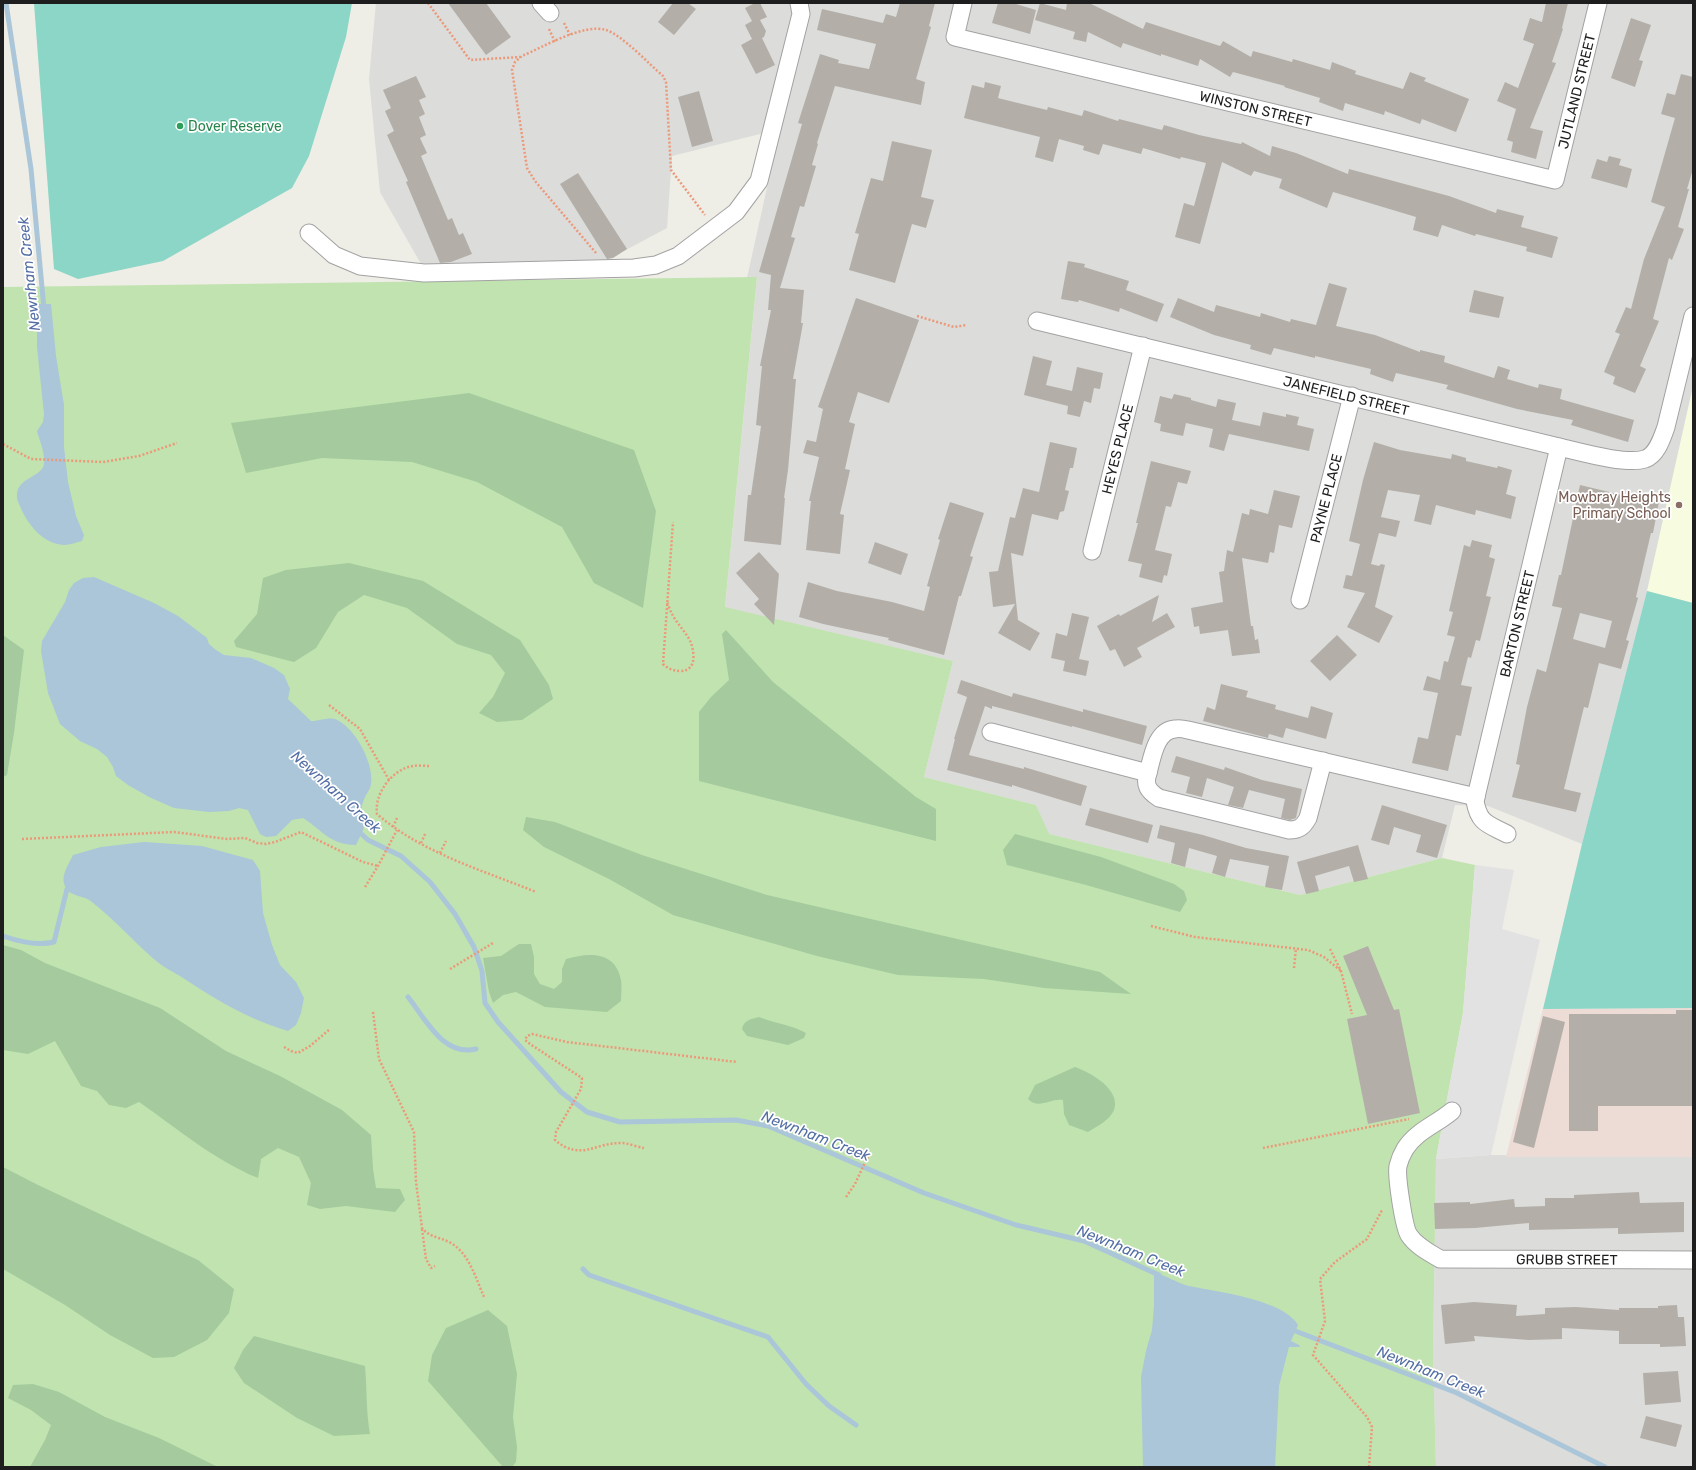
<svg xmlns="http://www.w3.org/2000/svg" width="1696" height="1470" font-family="Rubik,sans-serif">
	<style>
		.residential { fill: #dcdcdb }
		.commercial { fill: #eddbd6 }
		.education { fill: #f7fce1 }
		.grass { fill: #c1e3b0 }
		.forest { fill: #a4ca9e }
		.pitch { fill: #8bd6c6 }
		.parking { fill: #e2e2e2 }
		.water { fill: #aac6d8 }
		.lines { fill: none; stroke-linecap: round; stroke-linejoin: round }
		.stream { stroke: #aac6d8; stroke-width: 5 }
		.building { fill: #b3afa8; fill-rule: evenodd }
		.minor-casing { stroke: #a2a2a2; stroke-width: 19 }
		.path { stroke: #ec9979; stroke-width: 2.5; stroke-dasharray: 2 2; stroke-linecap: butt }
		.minor { stroke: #fff; stroke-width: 17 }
		.leisure-dot { fill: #2e9e5b; stroke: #fff; stroke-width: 1.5 }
		.education-dot { fill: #8d6e63; stroke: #fff; stroke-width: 1.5 }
		.labels { text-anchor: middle; stroke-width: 3.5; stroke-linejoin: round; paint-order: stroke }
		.street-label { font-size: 14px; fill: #1e1e1e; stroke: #fff }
		.leisure-label { font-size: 14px; fill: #27864d; stroke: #fff; text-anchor: start }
		.education-label { font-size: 14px; fill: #785e54; stroke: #fff; text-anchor: end }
		.water-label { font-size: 15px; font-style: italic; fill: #546fa5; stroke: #fff }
	</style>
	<rect width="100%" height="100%" fill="#eeede6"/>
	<!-- residential -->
	<path class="residential" d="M376,3H1693V603L1647,591L1582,844L1488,806L1455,805L1442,858L1300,895L1048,834L1036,805L924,777L953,661L725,608L757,278H747L780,129L672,156L667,228L609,259L441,266L421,264L380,192L369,79Z
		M1491,1155L1693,1157V1467H1436L1433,1357L1436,1159Z"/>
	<!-- commercial -->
	<path class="commercial" d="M1693,1008V1157H1506L1543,1009Z"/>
	<!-- education -->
	<path class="education" d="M1693,386V603L1647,591Z"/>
	<!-- grass -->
	<path class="grass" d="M757,277L725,607L953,661L924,777L1036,805L1049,834L1300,895L1442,858L1475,865L1463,1013L1436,1159L1433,1357L1436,1467H3V287Z"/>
	<!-- forest -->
	<path class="forest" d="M469,393L634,450L656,511L643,608L594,583L562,527L477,482L412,462L322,458L246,473L231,423Z
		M349,563L423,581L520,640L549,685L553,699L522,720L497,722L479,713L493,697L505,673L491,655L457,644L407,608L364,595L338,612L316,648L294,662L236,647L234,641L257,614L263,578L286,570Z
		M726,630L773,682L916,797L936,809V841L699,781V712L711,697L729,680L722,634Z
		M3,635L24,650L14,733L7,775L3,777Z
		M526,817L555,822L642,855L767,895L1100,972L1131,994L1044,988L984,979L898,975L817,956L673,915L609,879L544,847L523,830Z
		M1015,834L1101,857L1174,884L1184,891L1187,900L1180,912L1086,885L1007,865L1003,850Z
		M519,944H531L534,957V974L540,984L554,989L562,982V969L566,959C588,953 615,950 621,980C622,986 621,995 621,1001L607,1012L545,1007L516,992L503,995L493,1003L489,992L483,958L501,956Z
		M3,945L21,950L45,963L160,1008L226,1051L280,1076L342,1110L371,1135L373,1169L376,1188L400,1189L405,1200L395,1212L346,1206L320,1209L307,1205L311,1183L299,1157L278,1148L261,1159L258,1178C214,1160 178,1129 139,1102L126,1108L109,1105L97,1091L81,1086L55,1041L28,1054L3,1050Z
		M759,1017C774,1023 792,1025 806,1033L804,1038L788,1045L747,1036L742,1029C744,1020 751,1019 759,1017Z
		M1075,1067C1091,1073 1121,1089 1114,1110C1110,1120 1096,1127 1088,1132L1069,1125L1064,1114L1063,1100C1050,1098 1039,1110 1028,1099L1035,1085Z
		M3,1167L38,1185L198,1260L234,1289L229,1313L207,1340L174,1357L153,1358L110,1335L65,1305L3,1269Z
		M488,1310L507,1326L517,1374L513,1417L517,1447L516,1462L512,1467H503L428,1381L432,1355L446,1328Z
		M254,1336L365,1366C367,1389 366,1412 370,1434L334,1436L297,1418L244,1383L234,1368L243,1350Z
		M33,1384L59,1392L105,1417L159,1438L218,1467H30L45,1440L51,1425L31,1410L8,1398L13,1385Z"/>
	<!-- pitch -->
	<path class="pitch" d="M34,3H352L346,37L309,156L292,188L163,261L78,279L54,269Z
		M1647,591L1693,603V1008L1543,1009L1582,844Z"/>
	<!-- parking -->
	<path class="parking" d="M1475,865L1514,870L1502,929L1540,940L1491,1155L1436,1159L1463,1013Z"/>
	<!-- water -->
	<path class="water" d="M37,304H51L56,356L64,405V447L68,482L76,516L84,535L82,541C77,542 70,545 64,545C43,544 27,524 20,506C19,504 17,500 17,498C15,477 42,478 44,464C45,452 40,442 37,431L43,422L44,414L37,347Z
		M94,577L154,603L178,616L207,638L209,644L216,650L224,655L251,658L274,668L284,675L290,689L288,699L311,721C318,721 329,717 335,719C355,727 374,763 371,784C371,787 368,792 366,795C360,807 360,815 364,828L356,845C330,845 322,830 303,818L292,820L276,836L266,837L260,834L248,810L239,808L229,811L209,812L174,808L149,797L128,785L116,776L113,767L107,757L97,749L80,741L60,724L48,693L41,651L42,641L65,602L69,590L74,583L83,578Z
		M144,842L202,846L253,860L260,871L263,913L272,945L280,965L296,982L304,998L301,1013L296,1025L288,1031C250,1020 216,1000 183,978C174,972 163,967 155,960C133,941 115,920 92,902C84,895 69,897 65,886C60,876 69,864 73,855L101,847Z
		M1154,1273C1167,1275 1176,1283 1189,1286C1217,1292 1282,1299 1298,1325L1291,1341L1299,1345L1300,1347H1289L1279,1386L1275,1467H1143L1141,1377L1146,1351L1152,1330L1154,1306Z"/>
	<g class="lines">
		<!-- stream -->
		<path class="stream" d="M6,3L31,169L44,309
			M356,829L368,840L401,856L430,882L455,914L474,947L482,971L485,1003L498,1022L561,1092L587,1112L620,1122L736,1120L768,1126L924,1193L1016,1225L1084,1241L1159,1275
			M3,936C20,942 37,946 54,942L67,889
			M408,997C425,1018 443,1057 476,1049
			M583,1269L589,1275L768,1337L806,1384L829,1406L856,1425
			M1290,1329L1457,1393L1605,1467"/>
	</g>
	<!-- building -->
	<path class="building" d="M448,3H486L511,37L486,55Z
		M673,3H688L696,9L674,35L658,22Z
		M755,3H760L767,17L760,20L766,31L764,37L762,38L775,65L756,74L741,45L752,39L745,25L752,21L745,8Z
		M900,3H935L929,26L931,27L916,79L925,82L921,105L835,86L817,143L818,144L812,165L816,166L804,207L800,206L791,237L795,238L780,288L804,290L801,323H803L793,379H796L788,470L784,498H785L781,545L744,541L748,495H751L761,426L756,425L762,366H760L771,310H768L771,275L759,272L802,124L798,123L820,54L839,60L838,63L869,69L876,44L817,30L822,9L883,23L886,14L896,17Z
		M998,3H1013L1036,10L1030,34L992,23Z
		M1040,3L1066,10L1067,3H1089L1143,29L1146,22L1220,46L1223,41L1251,57L1253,51L1292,62L1293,59L1330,70L1332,62L1356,71L1355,74L1403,89L1410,72L1426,78L1424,81L1469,99L1456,132L1422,119L1420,124L1385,111L1384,115L1345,103L1343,111L1319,102L1320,98L1284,87L1285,86L1233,72L1230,77L1200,59L1198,66L1161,54V56L1123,43L1121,48L1088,32L1086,42L1073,39L1075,32L1035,20Z
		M1546,3H1568L1562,28L1563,29L1552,62L1556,63L1530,128L1543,131L1536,159L1511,152L1513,142L1507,140L1516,109L1497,101L1505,82L1518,88L1534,44L1523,40L1530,18L1542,22Z
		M1631,18L1651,25L1639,60L1643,61L1635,87L1611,78Z
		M1681,74L1693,77V169L1687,189H1689L1678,227L1684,229L1672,260L1669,258L1653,319L1659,321L1640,366L1646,369L1635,393L1613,384L1615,377L1604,372L1620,334L1615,332L1626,307L1631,309L1644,259L1665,207L1651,202L1675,118L1661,114L1667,93L1675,95Z
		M416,76L426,97L419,100L425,114L419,117L426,135L420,138L427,153L421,156L448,220L452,218L459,235L463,233L472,254L451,262L440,263L406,182L408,181L387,135L394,131L385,111L391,108L383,90Z
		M985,82L1001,86L998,98L1047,110L1048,107L1082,116L1084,110L1118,121L1119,119L1162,130L1164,125L1199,135L1241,144L1242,142L1270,156L1272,146L1296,153L1348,174L1349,169L1449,196L1496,213L1497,209L1524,216L1521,227L1558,237L1552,258L1526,251L1527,247L1476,234L1475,236L1442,225L1438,237L1413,230L1416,217L1333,192L1327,208L1279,188L1282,179L1254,171L1251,176L1222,162L1200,244L1175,237L1184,203L1194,206L1206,163L1181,157L1180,159L1143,148L1141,154L1103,144L1099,155L1083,150L1084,146L1059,139L1053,162L1035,157L1040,137L964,118L972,85L984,88Z
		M699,91L713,141L692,147L678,97Z
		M892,141L932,150L921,197L934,200L926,228L912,224L895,283L849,270L859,234L855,233L871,178L883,181Z
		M1609,156L1621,159L1619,165L1632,169L1627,188L1591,178L1597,159L1607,162Z
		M578,173L627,249L613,258L607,259L560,184Z
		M1068,261L1085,264L1084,267L1129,281L1126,290L1164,304L1157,322L1120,308L1119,312L1079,300L1078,302L1061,299Z
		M1329,283L1347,288L1336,326L1375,335L1420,352V350L1445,356L1444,362L1494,378L1498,366L1510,370L1507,379L1538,388L1539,384L1562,389L1560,399L1634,420L1628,442L1571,425L1573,420L1517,409L1446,389L1448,385L1396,373L1393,382L1370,374L1371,369L1315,356V358L1274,348L1271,355L1250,349L1251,345L1214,335L1170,317L1178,298L1214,312L1216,305L1260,317L1261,313L1290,322L1291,319L1316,325Z
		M1474,290L1504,297L1499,318L1469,312Z
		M856,298L919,320L889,403L858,392L849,422L855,424L845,469L850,470L840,514L844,515L840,554L806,550L811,501H809L819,457L803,453L807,440L816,442L823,409L818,407Z
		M1033,356L1052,361L1046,385L1072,391L1077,367L1103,373L1100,389L1094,388L1091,403L1084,401L1080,417L1067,414L1068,406L1024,395Z
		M1174,394L1191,398V400L1216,407L1218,399L1236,403L1232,420L1260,426L1263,412L1286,417V414L1299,417L1297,425L1314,429L1309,451L1229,434L1224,451L1209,447L1213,429L1186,423L1183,436L1160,431L1161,424L1154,422L1160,396L1172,399Z
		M1050,442L1077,448L1073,468H1070L1065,490L1069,491L1064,511L1060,512L1058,520L1032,514L1023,556L1011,553L1018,620L1040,633L1030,651L998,633L1015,604L993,607L989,572L998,571L1010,517L1015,518L1023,488L1039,492Z
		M1374,442L1400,450L1451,459L1452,454L1466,458V461L1497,468L1498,466L1512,470L1506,494L1516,497L1511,519L1476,510L1475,515L1436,505L1431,525L1414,521L1420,495L1388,490L1381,517L1400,521L1396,537L1379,533L1371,564L1379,566L1381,564L1385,565L1375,607L1393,616L1379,643L1347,627L1365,593L1343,588L1346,575L1352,576L1360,544L1349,541L1363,480Z
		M1151,461L1191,471L1187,484L1178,482L1171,507L1166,506L1155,550L1172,554L1167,576L1164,575L1162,583L1139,577L1142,564L1128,561L1138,523H1136Z
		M1580,485L1630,497L1659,502L1653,533H1651L1636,597L1638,598L1626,640L1629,641L1621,669L1599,663L1588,708L1584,707L1564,789L1581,793L1576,812L1512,797L1520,765L1516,764L1527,707L1537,669L1546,672L1562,608L1552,606L1559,575H1561ZM1580,613L1612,621L1605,648L1573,639Z
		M1274,490L1300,496L1292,528L1279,525L1274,553L1270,552L1268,563L1242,558L1251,626H1253L1255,640L1258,639L1260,653L1232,656L1228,630L1200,634L1199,626L1194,627L1191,608L1223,602L1219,572L1224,571L1227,550L1233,552L1242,513L1249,515L1250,509L1268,514Z
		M950,502L984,513L970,556L973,557L961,596H959L944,655L888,640L889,638L823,624L799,617L808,582L837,591L892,602L924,611L930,587L927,586L940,540L938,539Z
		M1472,540L1492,545L1489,557L1495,559L1486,596L1491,597L1480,641L1476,640L1471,658L1468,657L1461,685L1472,687L1461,736L1456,735L1448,771L1412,763L1418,737L1428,739L1438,693L1423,690L1427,676L1440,680L1444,661L1448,662L1455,637L1447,635L1453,612L1449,611L1464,545L1470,547Z
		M875,542L908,554L901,575L868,563Z
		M759,552L779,574L774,625L754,604L759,599L736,573Z
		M1159,595L1152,622L1167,613L1175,627L1137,648L1142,657L1124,667L1115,649L1110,651L1097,626L1119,614L1120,616Z
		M1072,613L1089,617L1079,659L1089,661L1086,676L1063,671L1065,661L1051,658L1056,633L1067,636Z
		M1337,635L1357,655L1330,681L1310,661Z
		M961,680L1012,697L1013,693L1083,712V709L1147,726L1142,745L1072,726V727L992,706V709L985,706L969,755L1024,769V767L1087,786L1081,806L1012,785V787L947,770L955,739H954L967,697L957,693Z
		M1221,684L1248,691L1246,697L1276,705L1275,709L1308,718L1311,706L1333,713L1326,739L1286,728L1283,738L1269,734L1268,738L1203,721L1207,707L1215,710Z
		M1176,756L1224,770L1225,767L1262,780L1302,789L1296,818L1290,820L1281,818L1285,799L1249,790L1243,808L1228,805L1234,787L1207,778L1202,797L1186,793L1190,777L1171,772Z
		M1382,805L1447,825L1437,858L1416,852L1421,835L1394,827L1389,845L1371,840Z
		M1090,808L1153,825L1148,843L1085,825Z
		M1160,825L1203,835L1246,848L1289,856L1282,890L1265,887L1269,866L1230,859L1225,877L1212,873L1217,856L1189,848L1185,867L1171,863L1175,843L1157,838Z
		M1358,845L1368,879L1354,882L1349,866L1315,876L1319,891L1306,894L1297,862Z
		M1368,946L1394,1010L1399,1009L1420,1113L1368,1124L1347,1019L1367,1015L1343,956Z
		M1676,1010H1693V1106H1598V1131H1569V1014H1676Z
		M1543,1016L1565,1022L1534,1148L1513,1142Z
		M1639,1192L1640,1203L1684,1202V1232L1618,1234V1228L1529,1230V1223L1475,1228L1435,1229L1434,1203L1470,1202V1204L1514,1199L1515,1207L1545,1206V1198H1574V1195Z
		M1474,1302L1517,1305L1516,1316L1545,1314V1308L1576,1307L1619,1310V1308H1658V1306L1677,1305L1678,1317H1684L1686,1346L1660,1347V1344H1619V1331L1562,1328V1339L1529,1340L1474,1336L1475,1341L1445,1344L1441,1305Z
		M1678,1371L1681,1402L1645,1405L1643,1373Z
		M1646,1416L1682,1425L1676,1447L1640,1438Z"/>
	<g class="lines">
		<defs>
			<g id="minor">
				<path d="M541,3L550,13"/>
				<path id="s1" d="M963,3L955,37L1555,180L1598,3"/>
				<path d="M309,233L334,255L360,266L424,273L634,268L656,265L678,256L736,212L759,181L801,14L799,3"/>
				<path id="s2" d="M1037,321L1559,447C1581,452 1625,465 1645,459C1657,455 1662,438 1666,427L1693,316"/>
				<path id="s3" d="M1092,551L1143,346"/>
				<path id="s4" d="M1300,600L1352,396"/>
				<path d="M991,732L1148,773C1152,758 1156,730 1175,729C1179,728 1184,729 1188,730L1476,797"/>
				<path d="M1148,773C1144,785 1148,791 1159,798L1289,830C1299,830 1303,827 1308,818L1323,761"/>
				<path id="s5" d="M1507,834C1488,824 1479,824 1475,801L1559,447"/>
				<path id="s6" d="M1452,1111C1437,1124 1416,1131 1405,1149C1402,1154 1399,1162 1398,1166C1396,1176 1404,1228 1409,1235C1416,1246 1430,1253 1440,1259L1693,1260"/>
			</g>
		</defs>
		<!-- minor casing -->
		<use href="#minor" class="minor-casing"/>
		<!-- path -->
		<path class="path" d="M428,3L470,60L520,57
			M564,23L570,35
			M549,29L555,42
			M596,253L535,181L527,168L512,70L515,62L522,56C543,47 584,23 606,30C622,35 649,64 663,76L666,82L671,170L705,215
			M917,316L954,327L967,325
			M3,444L31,459L103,462L139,456L177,443
			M667,603C669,606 670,611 672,614C677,624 687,633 691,643C695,655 696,671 680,671C673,671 667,668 663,664L673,522
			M329,705L360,729L389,780
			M429,766C424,766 418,765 413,766C392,769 374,794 377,814C422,853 482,870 536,892
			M393,827L397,818
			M22,839L174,832L227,839L245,838L257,843L266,844L275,842L301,832L363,862L378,866
			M421,843L426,832
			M440,853L446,841
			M365,887L378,866L397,830
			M1151,926L1195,937L1308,950L1324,957L1341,971
			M1330,949L1341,971L1352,1014
			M1294,968L1296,948
			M450,969L493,943
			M373,1012L379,1059L414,1132L416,1182L422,1228C429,1237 439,1237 449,1242C469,1252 476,1279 484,1297
			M284,1047L291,1051L298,1053L310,1046L330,1029
			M644,1148C638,1147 630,1144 623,1143C595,1142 581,1162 555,1140L556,1132L581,1089L582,1078L530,1044L525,1040L527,1036L532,1034L567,1042L737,1062
			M1263,1148L1409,1119
			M846,1197L855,1184L868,1156
			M422,1229L426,1259L431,1268L435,1266
			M1369,1467L1372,1427L1367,1417L1313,1355L1325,1321L1320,1279L1335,1262L1367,1239L1382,1210"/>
		<!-- minor -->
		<use href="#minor" class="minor"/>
	</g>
	<!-- markers -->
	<circle class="leisure-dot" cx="180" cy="126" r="4"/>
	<circle class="education-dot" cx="1679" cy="505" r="4"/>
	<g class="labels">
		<!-- street labels -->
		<g class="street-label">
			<text dy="5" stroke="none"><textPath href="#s1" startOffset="743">JUTLAND STREET</textPath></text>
			<text dy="5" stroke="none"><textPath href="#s1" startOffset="344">WINSTON STREET</textPath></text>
			<text dy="5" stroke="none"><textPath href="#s2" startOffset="318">JANEFIELD STREET</textPath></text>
			<text dy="5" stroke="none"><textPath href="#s3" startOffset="105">HEYES PLACE</textPath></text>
			<text dy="5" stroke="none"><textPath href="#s4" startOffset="105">PAYNE PLACE</textPath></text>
			<text dy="5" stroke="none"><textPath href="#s5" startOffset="231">BARTON STREET</textPath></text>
			<text dy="5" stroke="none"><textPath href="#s6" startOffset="316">GRUBB STREET</textPath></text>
		</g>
		<!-- leisure labels -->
		<g class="leisure-label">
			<text x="188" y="131">Dover Reserve</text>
		</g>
		<!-- education labels -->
		<g class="education-label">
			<text x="1671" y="502">Mowbray Heights<tspan x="1671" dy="16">Primary School</tspan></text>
		</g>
		<!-- water labels -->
		<g class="water-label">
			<text transform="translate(29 274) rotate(-96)" y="5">Newnham Creek</text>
			<text transform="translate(336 792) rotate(42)" y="5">Newnham Creek</text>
			<text transform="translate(816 1136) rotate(21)" y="5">Newnham Creek</text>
			<text transform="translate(1131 1251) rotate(22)" y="5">Newnham Creek</text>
			<text transform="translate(1431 1372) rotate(22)" y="5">Newnham Creek</text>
		</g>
	</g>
	<!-- border -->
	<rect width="1696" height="1470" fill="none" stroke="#1e1e1e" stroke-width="8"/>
</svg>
